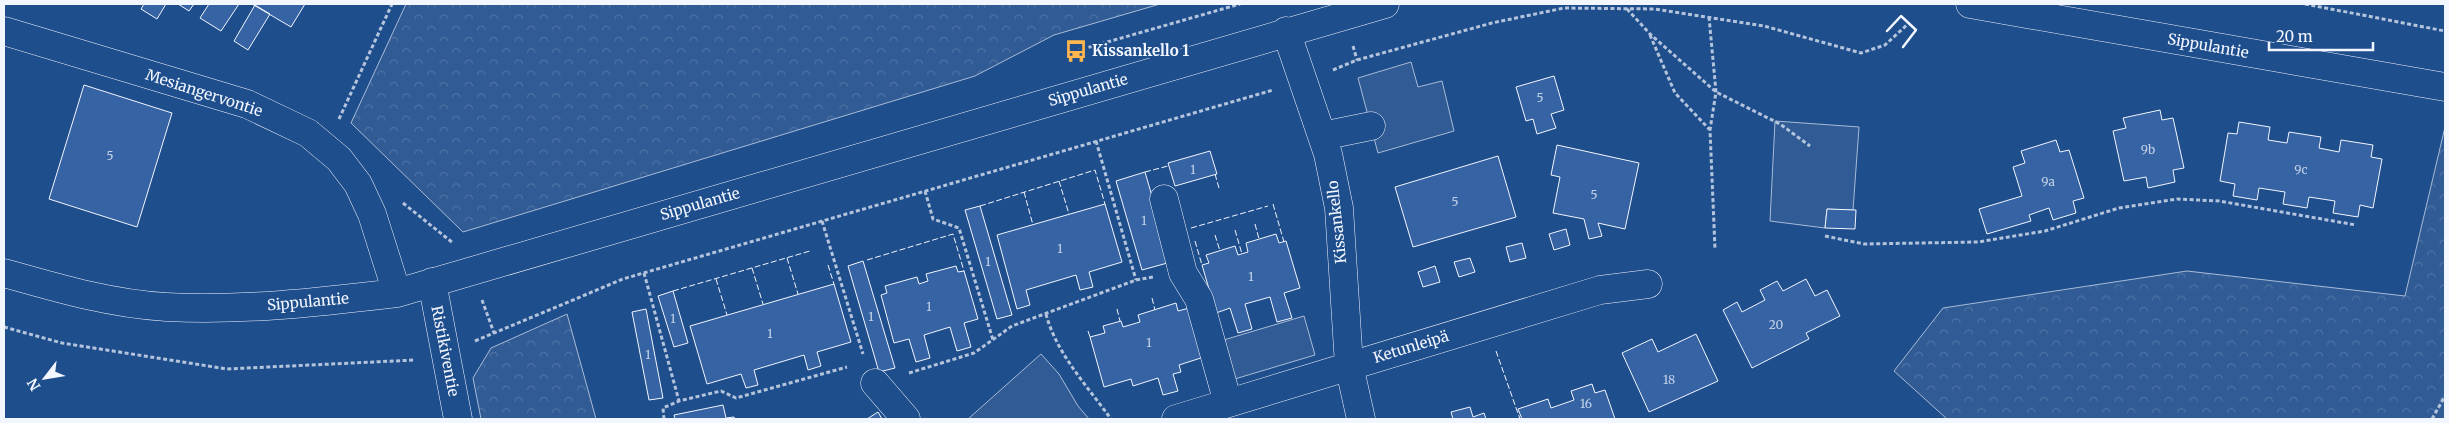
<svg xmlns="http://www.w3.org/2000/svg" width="2449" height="423" font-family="Merriweather,serif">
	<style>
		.forest { fill: url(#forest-crowns); stroke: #a8bbd7 }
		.pitch { fill: #305b95; stroke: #a8bbd7 }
		.building { fill: #3563a3; stroke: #f2f6ff }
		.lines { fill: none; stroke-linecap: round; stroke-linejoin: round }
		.minor-casing { stroke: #f2f6ff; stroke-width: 29 }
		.path { stroke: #b3c4dc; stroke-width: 3; stroke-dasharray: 4 2.5; stroke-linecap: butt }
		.minor { stroke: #1f4e8c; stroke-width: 28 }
		.fence { stroke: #f2f6ff; stroke-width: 1; stroke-dasharray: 6 2.5; stroke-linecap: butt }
		.wall { stroke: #f2f6ff; stroke-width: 2.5 }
		.labels { text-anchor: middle; stroke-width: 4; stroke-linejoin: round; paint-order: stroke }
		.number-label { font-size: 12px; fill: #c3d1e8 }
		.street-label { font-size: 15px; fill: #f2f6ff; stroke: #1f4e8c }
		.poi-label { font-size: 15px; font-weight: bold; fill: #f2f6ff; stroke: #1f4e8c; text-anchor: start }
	</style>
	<defs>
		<pattern id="forest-crowns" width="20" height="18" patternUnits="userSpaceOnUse" patternTransform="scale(1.25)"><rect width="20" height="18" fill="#305b95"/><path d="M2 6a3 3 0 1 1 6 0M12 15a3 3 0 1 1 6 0" fill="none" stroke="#4e73a5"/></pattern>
	</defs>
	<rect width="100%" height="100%" fill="#1f4e8c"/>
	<!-- forest -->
	<path class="forest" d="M406,4H1160L1054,35L975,76L463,232L351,123Z
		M2445,127V419H1947L1894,371L1943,308L2187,271L2405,296Z
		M567,314L596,419H481L473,378L491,348Z"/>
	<!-- pitch -->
	<path class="pitch" d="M1411,62L1418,87L1442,81L1454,131L1378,153L1358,78Z
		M1775,121L1859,127L1853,210L1827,209L1825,228L1770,221Z
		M1304,316L1315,355L1228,381L1217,342Z
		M1041,354L1059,374L1078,406L1089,419H968Z"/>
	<!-- building -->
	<path class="building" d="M144,4H166L157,19L141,9Z
		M178,4H194L189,11Z
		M209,4H239L221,31L200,18Z
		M252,4H305L291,27Z
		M255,5L270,14L248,50L234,41Z
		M1554,76L1564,110L1551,114L1556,128L1537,134L1533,119L1526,121L1516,87Z
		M84,85L172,113L137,227L49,199Z
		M2160,110L2162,120L2173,118L2184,168L2173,170L2175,182L2148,188L2146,177L2124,181L2113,131L2126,128L2123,118Z
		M2239,122L2270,127L2268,140L2287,143L2289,132L2321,137L2319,148L2339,152L2341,140L2373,145L2371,157L2382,159L2373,208L2360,205L2358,217L2333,213L2335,201L2309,197L2307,208L2283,204L2285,192L2259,188L2257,200L2233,196L2235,184L2220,181L2228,133L2237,134Z
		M2056,140L2060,152L2069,150L2084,198L2073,201L2076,213L2053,220L2049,208L2029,215L2031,221L1987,234L1979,209L2022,196L2013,167L2025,163L2021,151Z
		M1557,145L1639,163L1625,229L1598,223L1602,236L1589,239L1584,219L1553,213L1560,177L1551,175Z
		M1210,151L1217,174L1175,186L1168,163Z
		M1498,156L1516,217L1413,247L1395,187Z
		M1145,172L1171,262L1142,270L1116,181Z
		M1105,204L1122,262L1089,272L1093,287L1080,290L1076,275L1026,290L1030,305L1017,309L997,235Z
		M980,206L1012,315L997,319L965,210Z
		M1827,209L1856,210L1855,229L1825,228Z
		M1566,229L1570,245L1554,250L1549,234Z
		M1276,234L1279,243L1286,241L1300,288L1284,293L1292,318L1277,322L1270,297L1245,304L1252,329L1238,333L1230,308L1216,313L1202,265L1209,263L1206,255L1235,246L1238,255L1248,252L1246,243Z
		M1522,243L1526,258L1510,262L1506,247Z
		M1470,258L1475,272L1459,277L1454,262Z
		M863,261L895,368L879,372L848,266Z
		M956,266L958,272L964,271L978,319L964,323L971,347L957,351L950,327L924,335L930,358L916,362L909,339L894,343L881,295L887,293L885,286L917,277L919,284L928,281L926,274Z
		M1435,266L1440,282L1423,287L1418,272Z
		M1806,279L1815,296L1827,290L1840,316L1806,333L1809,339L1752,368L1723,310L1737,302L1742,312L1765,300L1760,290L1777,281L1783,291Z
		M834,284L851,342L817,352L821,366L808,370L804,355L754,370L758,385L746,388L741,374L707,384L690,326Z
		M673,291L688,343L674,347L658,296Z
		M1176,303L1178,311L1193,307L1207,356L1179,365L1181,372L1173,374L1178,391L1163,395L1158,378L1133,386L1131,379L1104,387L1090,337L1105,333L1103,326L1121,321L1123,327L1140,322L1138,315Z
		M646,309L663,398L649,400L632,312Z
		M1696,334L1718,381L1649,412L1622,353L1652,339L1658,352Z
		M1592,384L1595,393L1605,390L1615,419H1522L1518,409L1548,399L1551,408L1574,400L1571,391Z
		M723,405L726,418L734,417L735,419H675L674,415Z
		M1470,407L1473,417L1484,413L1486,419H1453L1451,412Z
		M878,412L882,419H867Z"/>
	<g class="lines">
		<defs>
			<path id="minor" d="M1970,4L2445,87
				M4,31L247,104L308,133L339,159L358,184L372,214L397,293
				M1286,31L1328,154L1339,208L1349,365L1361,419
				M1322,136L1371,126
				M1164,199L1183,273L1199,299L1228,403
				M4,273C57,288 111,304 166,307C244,311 320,302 397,293L1385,4
				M432,282L458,419
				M875,383L906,419
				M1176,419L1600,290L1648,284"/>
		</defs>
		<!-- minor casing -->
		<use href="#minor" class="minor-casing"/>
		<!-- path -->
		<path class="path" d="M2305,4L2445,31
			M1627,9L1650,34L1716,92L1780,124L1810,146
			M1709,17L1716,92L1710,130L1715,249
			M1650,35L1675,93L1710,130
			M1353,46L1357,60
			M1076,51L1240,4
			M1333,70L1357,60L1492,23L1564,8L1655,9L1764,26L1861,53L1885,45L1909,23
			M339,119L392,4
			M1096,141L1136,280
			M925,191L933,219L959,228L993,340
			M403,203L453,243
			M822,221L863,354
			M1825,236L1864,244L1978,242L2045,231L2119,208L2177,199L2219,201L2356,225
			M644,273L679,401
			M482,300L494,333
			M1046,314C1056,353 1088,387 1111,419
			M4,327L62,343L227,369L415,360
			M475,341L623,279L1273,90
			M909,373L974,353L1012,326L1136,280L1153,277
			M664,419L663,408L679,401L721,391L736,398L847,367
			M2432,419L2445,396"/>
		<!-- minor -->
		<use href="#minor" class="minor"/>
		<!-- fence -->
		<path class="fence" d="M1145,172L1168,166
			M1215,174L1219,188
			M1059,181L1069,214
			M1024,192L1033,225
			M1273,204L1284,242
			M980,206L1095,170L1105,204
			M1255,224L1259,239
			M1191,228L1268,206
			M1235,230L1242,254
			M1215,235L1220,251
			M1195,241L1202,265
			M787,258L798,294
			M867,260L953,234L964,271
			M828,265L834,284
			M752,268L763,304
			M716,279L727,315
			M673,291L810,251
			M1152,298L1155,310
			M1117,309L1120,321
			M1088,331L1090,337
			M1496,351L1520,419
			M329,419H334"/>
		<!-- wall -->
		<path class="wall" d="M1887,31L1901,16L1916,30L1903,47"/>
	</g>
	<!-- icons -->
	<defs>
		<symbol id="bus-bare" viewBox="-9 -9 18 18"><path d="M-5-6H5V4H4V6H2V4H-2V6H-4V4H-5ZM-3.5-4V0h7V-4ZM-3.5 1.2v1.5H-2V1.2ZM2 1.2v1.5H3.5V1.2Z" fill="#ffb74d" stroke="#1f4e8c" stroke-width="2.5" paint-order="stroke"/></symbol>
	</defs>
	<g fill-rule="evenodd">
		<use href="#bus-bare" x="1060" y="35" width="32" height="32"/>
	</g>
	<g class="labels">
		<!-- number labels -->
		<g class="number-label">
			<text x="1540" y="102">5</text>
			<text x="2148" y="154">9b</text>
			<text x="110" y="160">5</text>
			<text x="1193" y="174">1</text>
			<text x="2301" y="174">9c</text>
			<text x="2048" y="186">9a</text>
			<text x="1594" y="199">5</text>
			<text x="1455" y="206">5</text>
			<text x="1144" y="225">1</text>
			<text x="1060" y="253">1</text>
			<text x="988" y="266">1</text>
			<text x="1251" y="281">1</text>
			<text x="929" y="311">1</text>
			<text x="871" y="321">1</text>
			<text x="673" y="323">1</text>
			<text x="1776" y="329">20</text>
			<text x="770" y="338">1</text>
			<text x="1149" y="347">1</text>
			<text x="648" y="359">1</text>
			<text x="1669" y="384">18</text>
			<text x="1586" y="408">16</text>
		</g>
		<!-- street labels -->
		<g class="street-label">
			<text transform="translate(2208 46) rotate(10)" y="5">Sippulantie</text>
			<text transform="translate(1088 90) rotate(-16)" y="5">Sippulantie</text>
			<text transform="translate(204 93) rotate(18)" y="5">Mesiangervontie</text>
			<text transform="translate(700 204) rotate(-16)" y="5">Sippulantie</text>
			<text transform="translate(1337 222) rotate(-96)" y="5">Kissankello</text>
			<text transform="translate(308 302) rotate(-5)" y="5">Sippulantie</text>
			<text transform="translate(1411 347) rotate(-17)" y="5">Ketunleipä</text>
			<text transform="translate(445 351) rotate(79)" y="5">Ristikiventie</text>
		</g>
		<!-- poi labels -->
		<g class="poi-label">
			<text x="1092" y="56">Kissankello 1</text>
		</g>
	</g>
	<!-- border -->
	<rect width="2449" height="423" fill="none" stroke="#f2f6ff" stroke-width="10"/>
	<!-- north arrow -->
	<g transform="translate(45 378) rotate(239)" stroke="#1f4e8c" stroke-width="4" paint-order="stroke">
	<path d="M0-4L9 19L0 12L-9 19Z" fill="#f2f6ff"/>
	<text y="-8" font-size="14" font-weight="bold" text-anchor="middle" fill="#f2f6ff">N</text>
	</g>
	<!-- scale -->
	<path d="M2269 42v8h104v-8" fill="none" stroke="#f2f6ff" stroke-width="2.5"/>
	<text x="2276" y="42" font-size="15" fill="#f2f6ff" stroke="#1f4e8c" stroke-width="4" paint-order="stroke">20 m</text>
</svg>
